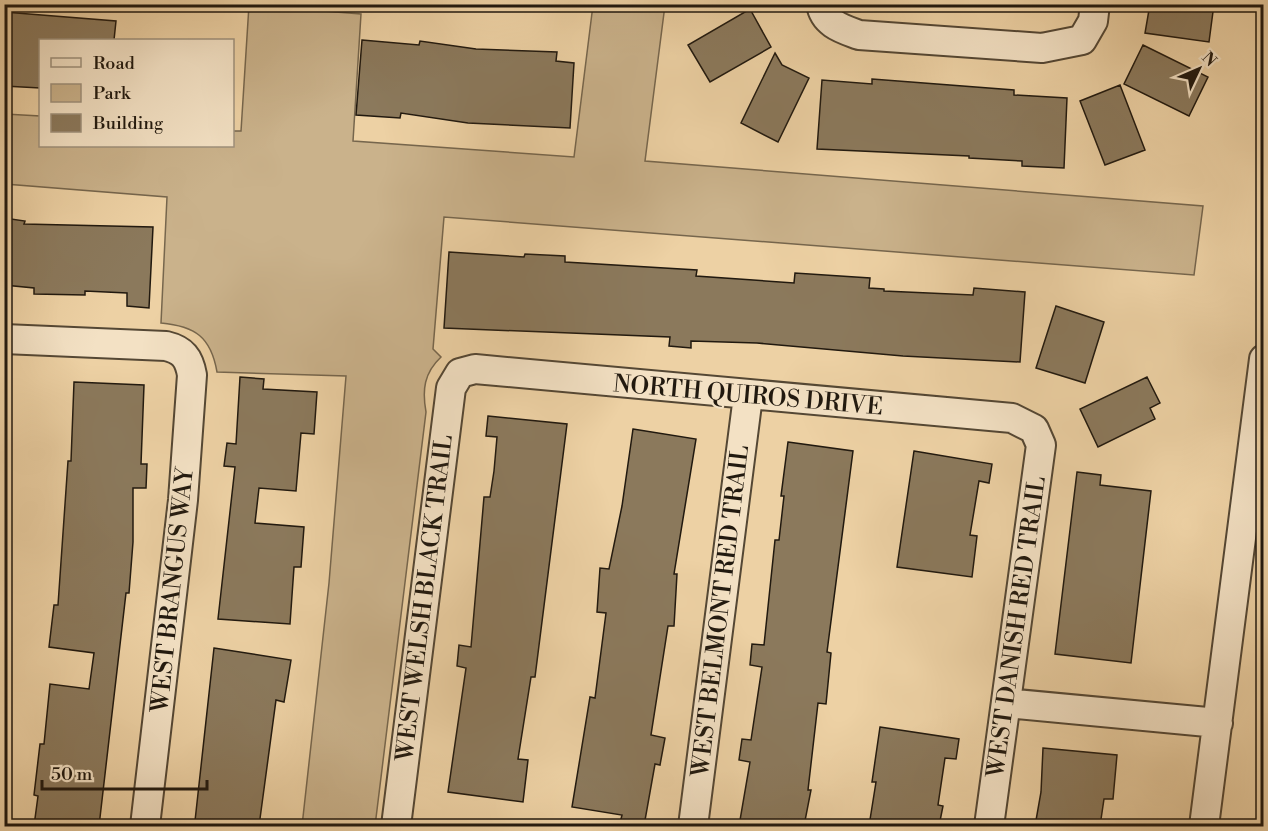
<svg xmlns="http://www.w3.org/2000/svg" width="1268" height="831" font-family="'Libre Bodoni',serif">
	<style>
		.green { fill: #cab28b; stroke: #76664d; stroke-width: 1.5 }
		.building { fill: #8b795c; stroke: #21190f; stroke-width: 1.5 }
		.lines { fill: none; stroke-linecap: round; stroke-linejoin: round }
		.minor-casing { stroke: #544734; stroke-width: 32 }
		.minor { stroke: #f3e1c4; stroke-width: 28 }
		.labels { text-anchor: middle; stroke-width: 4.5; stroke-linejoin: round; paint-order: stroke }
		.street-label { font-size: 24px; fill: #21190f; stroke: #f3e1c4 }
	</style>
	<rect width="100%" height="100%" fill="#edd1a4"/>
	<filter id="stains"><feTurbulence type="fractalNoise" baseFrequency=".00333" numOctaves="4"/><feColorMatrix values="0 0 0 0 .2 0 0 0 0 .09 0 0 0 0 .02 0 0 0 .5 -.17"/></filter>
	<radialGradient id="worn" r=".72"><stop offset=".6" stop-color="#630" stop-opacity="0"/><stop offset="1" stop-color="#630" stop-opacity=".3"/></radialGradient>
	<!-- green -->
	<path class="green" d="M249,5L361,14L353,141L574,157L593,5H665L645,161L1203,206L1194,275L444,217L433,349L441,357C424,373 422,390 426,412L375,826H302L329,583L346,376L217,372C211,337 195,326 161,323L167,197L5,184V114L40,116V146H232L233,131H241Z"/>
	<!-- building -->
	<path class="building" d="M1150,4H1214L1209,42L1145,33Z
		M750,9L771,47L710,82L688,45Z
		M4,12L116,21L114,40H40V88L4,86Z
		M362,40L419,45L420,41L476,49L557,52L556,61L574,63L570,128L468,123L401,113L400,118L356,115Z
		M1143,45L1208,77L1189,116L1124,84Z
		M775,53L782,65L809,78L778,142L741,123Z
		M872,79L1014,90V95L1067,98L1064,168L1022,166V161L969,158V156L817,149L822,80L872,84Z
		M1120,85L1145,150L1105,165L1080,101Z
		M4,218L25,221L24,224L153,227L149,308L127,306V293L85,291V295L34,294V288L4,285Z
		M449,252L524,257L525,254L565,256V262L697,270L696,276L794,283L795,273L870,278L869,288L884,289V291L973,295L974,288L1025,292L1020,362L903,356L757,343L691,341V348L669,346L670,337L444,328Z
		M1056,306L1104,322L1085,383L1036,368Z
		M240,377L264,379L263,389L317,392L314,434L301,433L296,491L259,488L255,523L304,527L301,567H294L290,624L218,619L235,467L224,466L227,443L236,444Z
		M1147,377L1160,403L1150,408L1155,419L1098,447L1080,409Z
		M74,382L144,385L141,464H147L146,488H133V542L129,593H126L99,826H34L38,796L34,795L40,744H44L50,684L89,689L94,653L49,647L54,605H58L68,461H71Z
		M488,416L567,424L535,677H531L518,759L528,760L523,802L448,792L466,668L457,666L459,645L471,647L484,497H490L494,471L497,437L486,436Z
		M633,429L696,439L674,574H677L674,626H668L651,735L665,738L660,765L655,764L644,826L620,823L622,815L572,807L590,697L595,698L606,613L597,612L600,568L609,569L622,506Z
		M788,442L853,451L827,652L831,653L826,704L818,703L808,790H811L804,826H739L750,762L739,760L742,739L751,740L762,667L750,665L752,644L764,645L775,540H779L784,496H781Z
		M914,451L992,464L989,483L979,481L970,535L977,536L972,577L897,567Z
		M1077,472L1101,475L1100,485L1151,491L1131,663L1055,654Z
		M214,648L291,660L284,702L276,700L259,826L195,821Z
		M880,727L959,739L956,759L945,758L938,805L943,806L939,826H869L876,782H872Z
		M1043,748L1117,755L1113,799H1104L1100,826H1035L1041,792Z"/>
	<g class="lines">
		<defs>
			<path id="minor" d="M821,4C824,24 843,29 859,35L1042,48L1082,40L1093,21L1095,4
				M4,339L166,346C183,350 189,358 192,375L183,500L145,826
				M1006,703L1218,723
				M396,826L451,388L460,373L475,369L1012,418L1034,429L1041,445L989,826
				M693,826L748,396
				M1204,826L1264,359"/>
		</defs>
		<!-- minor casing -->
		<use href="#minor" class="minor-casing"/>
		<!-- minor -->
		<use href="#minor" class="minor"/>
	</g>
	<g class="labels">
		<!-- street labels -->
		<g class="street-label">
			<text transform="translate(748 395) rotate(5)" y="8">NORTH QUIROS DRIVE</text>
			<text transform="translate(172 590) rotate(-84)" y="8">WEST BRANGUS WAY</text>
			<text transform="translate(424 598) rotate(-83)" y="8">WEST WELSH BLACK TRAIL</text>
			<text transform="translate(720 611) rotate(-83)" y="8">WEST BELMONT RED TRAIL</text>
			<text transform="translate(1016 627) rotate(-82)" y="8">WEST DANISH RED TRAIL</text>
		</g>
	</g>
	<!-- margin -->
	<rect width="1268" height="831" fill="none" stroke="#edd1a4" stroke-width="24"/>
	<rect x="6" y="6" width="1256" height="819" fill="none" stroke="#21190f" stroke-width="3"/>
	<rect x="12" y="12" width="1244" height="807" fill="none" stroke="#21190f" stroke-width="1.5"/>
	<!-- legend -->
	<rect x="39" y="39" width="195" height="108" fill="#f3e1c4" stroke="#9f917c" stroke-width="1.5"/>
	<rect x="51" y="58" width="30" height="9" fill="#f3e1c4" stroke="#9f917c" stroke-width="1.5"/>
	<text x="93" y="69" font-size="18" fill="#21190f">Road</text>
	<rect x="51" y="84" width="30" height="18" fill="#cab28b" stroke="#9f917c" stroke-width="1.5"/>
	<text x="93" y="99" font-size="18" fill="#21190f">Park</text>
	<rect x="51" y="114" width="30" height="18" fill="#8b795c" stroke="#9f917c" stroke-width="1.5"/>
	<text x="93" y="129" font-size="18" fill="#21190f">Building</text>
	<!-- north arrow -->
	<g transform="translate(1199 69) rotate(46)" stroke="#f3e1c4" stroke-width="4.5" paint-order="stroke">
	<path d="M0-4.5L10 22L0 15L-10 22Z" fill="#21190f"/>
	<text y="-9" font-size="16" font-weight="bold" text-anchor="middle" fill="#21190f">N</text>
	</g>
	<!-- scale -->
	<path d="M42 780v9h165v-9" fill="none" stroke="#21190f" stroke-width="3"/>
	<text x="51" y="780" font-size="18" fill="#21190f" stroke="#f3e1c4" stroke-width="4.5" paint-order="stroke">50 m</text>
	<rect width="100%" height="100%" filter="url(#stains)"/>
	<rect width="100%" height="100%" fill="url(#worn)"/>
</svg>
